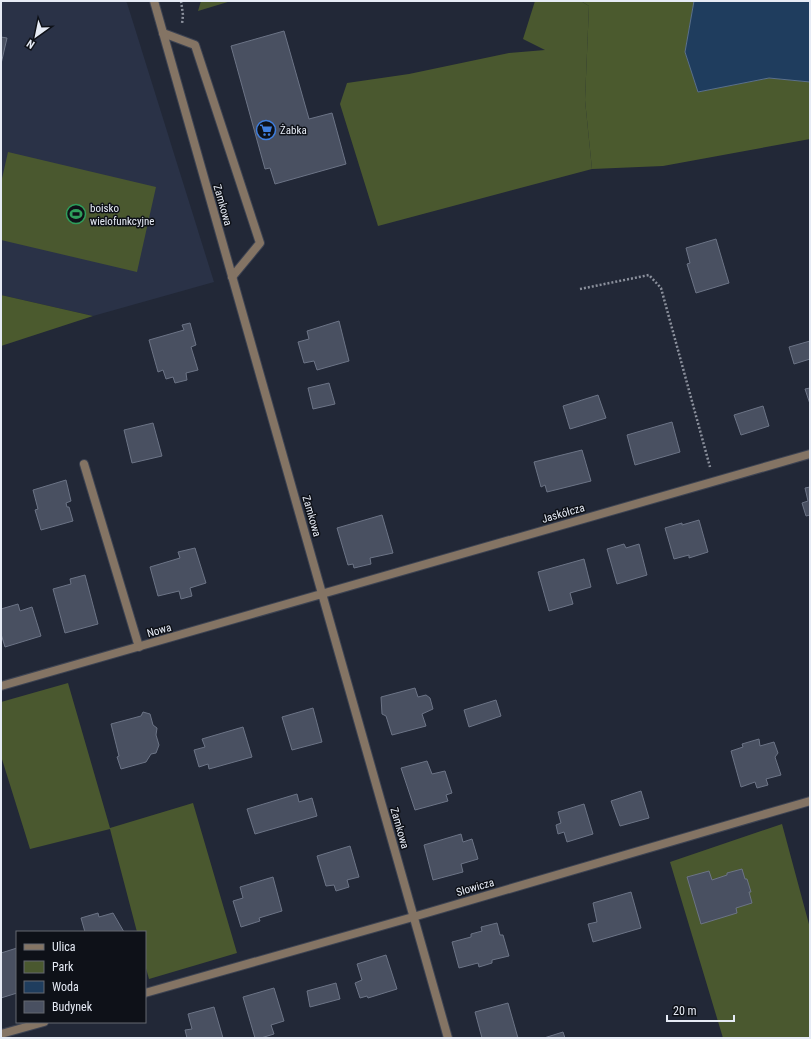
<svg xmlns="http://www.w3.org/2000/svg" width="811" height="1039" font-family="'Roboto Condensed',sans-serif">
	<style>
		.built { fill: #2a3247 }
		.green { fill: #4a582f }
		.forest { fill: #4b5a2e }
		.water { fill: #1f3d5e; stroke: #5b718b }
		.building { fill: #495061; stroke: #6c7486 }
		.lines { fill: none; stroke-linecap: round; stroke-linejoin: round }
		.service-casing { stroke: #3d4352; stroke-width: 10 }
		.minor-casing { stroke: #3d4352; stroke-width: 10 }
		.path { stroke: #8c919d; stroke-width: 2.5; stroke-dasharray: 2 2; stroke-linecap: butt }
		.service { stroke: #847464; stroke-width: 8 }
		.minor { stroke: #847464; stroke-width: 8 }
		.labels { text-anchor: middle; stroke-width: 3; stroke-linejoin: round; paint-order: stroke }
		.poi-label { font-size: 11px; fill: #e6ebf5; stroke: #0e1118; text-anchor: start }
		.street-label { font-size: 11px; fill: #e6ebf5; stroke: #0e1118 }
	</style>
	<rect width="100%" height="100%" fill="#222837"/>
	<!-- built -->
	<path class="built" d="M1,1H125L127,3L214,282L93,316L1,295Z"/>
	<!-- green -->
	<path class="green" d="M201,1H231L198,11Z
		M535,1H581L589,6L585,100L592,169L378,226L340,104L347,83L409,74L509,53L545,50L523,39Z
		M8,152L156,187L137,272L1,240V183Z
		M68,683L110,828L193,803L237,953L149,979L145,965V932H137L110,829L30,849L1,756V702Z
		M782,824L810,928V1038H723L670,862Z"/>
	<!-- forest -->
	<path class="forest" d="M581,1H694L685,52L698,92L769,78L810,82V139L663,166L592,169L585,100L589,6Z
		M1,295L93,316L1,346Z"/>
	<!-- water -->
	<path class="water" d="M694,1H810V82L769,78L698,92L685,52Z"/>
	<!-- building -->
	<path class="building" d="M284,31L309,119L332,113L346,164L275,184L270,168L265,169L231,46Z
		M1,37L7,38L1,64Z
		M716,239L729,283L696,293L687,264L690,263L686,248Z
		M339,321L349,361L317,370L314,361L304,363L298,342L309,339L307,331Z
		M190,323L196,345L191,347L198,370L186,373L187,380L175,383L173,377L166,379L163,370L158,372L149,340L184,330L182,325Z
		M810,341V359L794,364L789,347Z
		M329,383L335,404L313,409L308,388Z
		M810,388V404L805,389Z
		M598,395L606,418L570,429L563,406Z
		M763,406L769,426L741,435L734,415Z
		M672,422L680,452L635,465L627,435Z
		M153,423L162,456L132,463L124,430Z
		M582,450L591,481L547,492L545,485L541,487L534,462Z
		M66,480L71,501L66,503L67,507H69L73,521L41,530L35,510L38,509L33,490Z
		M810,487V515L806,516L802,503L808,501L805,488Z
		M382,515L393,553L370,558L371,564L354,568L353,564L348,565L337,528Z
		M699,520L708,552L689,558V555L674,559L665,528L682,523V525Z
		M624,544L626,548L639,544L647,575L617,584L607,549Z
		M195,548L206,583L190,588L192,596L181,599L179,591L158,596L150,567L180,558L178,552Z
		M584,559L591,587L570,593L573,604L549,611L538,572Z
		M85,575L98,624L65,633L53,589L71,584L70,579Z
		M18,604L20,611L32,607L41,636L5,647L1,634V609Z
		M415,688L418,697L426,695L430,698L433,709L422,714L426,726L392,735L386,716L382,714L381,697Z
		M496,700L501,716L469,727L464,710Z
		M313,708L322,742L292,750L282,717Z
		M143,712L150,714L153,725L157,728L156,735L159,745L156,753L151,754L146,762L121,769L117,757L119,756L111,724L141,716Z
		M243,727L252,757L209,769L208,764L199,767L194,750L205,747L202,739Z
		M759,739L760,746L774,742L778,753L775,757L781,775L766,779L768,785L757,788L755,782L741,787L731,751L743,747L742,744Z
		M427,761L432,774L445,771L452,793L446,795L448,801L415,810L401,768Z
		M641,791L649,818L620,826L611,801Z
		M297,794L299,802L312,798L317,816L255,834L247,809Z
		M584,804L593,834L567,842L564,832L558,834L556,825L561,823L558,812Z
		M461,834L463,842L472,839L478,859L461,864L463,872L433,880L424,845Z
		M350,846L359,877L347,880L349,887L336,891L334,885L326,886L317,856Z
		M742,869L745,879H747L751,892H749L752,903L736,908L737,913L701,924L687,877L709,871L712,880L727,875V873Z
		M273,877L282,911L259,918L260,921L241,927L233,901L243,898L240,887Z
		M631,892L641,928L593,942L588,924L597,922L593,903Z
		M98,913L99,917L113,913L124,932H85L81,918Z
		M497,923L500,935H503L509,956L492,960V963L479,967L478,963L459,968L452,942L471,937V934L482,931L481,927Z
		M17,948V993L1,998V953Z
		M386,955L397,989L368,998L367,996L360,998L355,983L362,980L357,964Z
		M336,983L340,999L310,1007L307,991Z
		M274,988L284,1021L271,1025L274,1034L261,1038H255L243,997Z
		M508,1003L518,1038H482L475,1012Z
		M214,1007L223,1038H187L185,1030L192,1029L188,1014Z
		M563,1032L565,1038H544Z"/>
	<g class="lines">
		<defs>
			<path id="service" d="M163,33L195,45L260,243L232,277
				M84,464L139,647"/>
			<path id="minor" d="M154,1L448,1038
				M1,686L810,454
				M145,993L413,917L810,801
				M1,1034L44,1022"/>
		</defs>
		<!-- service casing -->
		<use href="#service" class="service-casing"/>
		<!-- minor casing -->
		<use href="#minor" class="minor-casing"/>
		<!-- path -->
		<path class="path" d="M181,1L183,15L182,24
			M580,289L649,275L661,288L710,467"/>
		<!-- service -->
		<use href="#service" class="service"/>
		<!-- minor -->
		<use href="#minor" class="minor"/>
	</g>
	<!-- icons -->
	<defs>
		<symbol id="supermarket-ring" viewBox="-11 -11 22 22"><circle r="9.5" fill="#0e1118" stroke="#3f7fe0" stroke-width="1.5"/><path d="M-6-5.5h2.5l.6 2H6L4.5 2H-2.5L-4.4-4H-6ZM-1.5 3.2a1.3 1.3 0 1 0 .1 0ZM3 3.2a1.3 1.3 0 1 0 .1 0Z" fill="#3f7fe0"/></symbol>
		<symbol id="stadium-ring" viewBox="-11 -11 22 22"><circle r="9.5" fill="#0e1118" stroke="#2e9e5b" stroke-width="1.5"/><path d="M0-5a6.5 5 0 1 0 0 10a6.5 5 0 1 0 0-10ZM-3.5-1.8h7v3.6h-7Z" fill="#2e9e5b"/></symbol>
	</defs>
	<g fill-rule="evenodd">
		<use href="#supermarket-ring" x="255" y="119" width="22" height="22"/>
		<use href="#stadium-ring" x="65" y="203" width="22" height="22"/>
	</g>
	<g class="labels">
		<!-- poi labels -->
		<g class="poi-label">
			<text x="280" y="134">Żabka</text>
			<text x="90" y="212">boisko<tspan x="90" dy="13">wielofunkcyjne</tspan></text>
		</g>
		<!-- street labels -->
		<g class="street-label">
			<text transform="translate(223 205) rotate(74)" y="4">Zamkowa</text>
			<text transform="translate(563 513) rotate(-16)" y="4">Jaskółcza</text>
			<text transform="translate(312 516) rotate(74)" y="4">Zamkowa</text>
			<text transform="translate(159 630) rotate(-16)" y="4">Nowa</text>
			<text transform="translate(400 828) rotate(74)" y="4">Zamkowa</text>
			<text transform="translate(475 887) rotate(-16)" y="4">Słowicza</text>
		</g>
	</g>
	<!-- border -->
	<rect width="811" height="1039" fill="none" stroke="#e6ebf5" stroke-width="4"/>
	<!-- legend -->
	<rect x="16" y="931" width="130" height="92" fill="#0e1118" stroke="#646870"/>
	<rect x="24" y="944" width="20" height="6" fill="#847464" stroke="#646870"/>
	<text x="52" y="951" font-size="12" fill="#e6ebf5">Ulica</text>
	<rect x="24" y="961" width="20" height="12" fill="#4a582f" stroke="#646870"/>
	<text x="52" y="971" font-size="12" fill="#e6ebf5">Park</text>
	<rect x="24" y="981" width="20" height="12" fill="#1f3d5e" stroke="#646870"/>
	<text x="52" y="991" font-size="12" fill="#e6ebf5">Woda</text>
	<rect x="24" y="1001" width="20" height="12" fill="#495061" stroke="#646870"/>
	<text x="52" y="1011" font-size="12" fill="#e6ebf5">Budynek</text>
	<!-- north arrow -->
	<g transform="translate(36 36) rotate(213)" stroke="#0e1118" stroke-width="3" paint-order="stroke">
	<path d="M0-3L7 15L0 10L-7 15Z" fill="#e6ebf5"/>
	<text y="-6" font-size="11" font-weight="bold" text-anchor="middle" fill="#e6ebf5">N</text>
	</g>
	<!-- scale -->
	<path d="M667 1015v6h67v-6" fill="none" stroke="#e6ebf5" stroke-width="2"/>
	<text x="673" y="1015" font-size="12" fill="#e6ebf5" stroke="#0e1118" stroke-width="3" paint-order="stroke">20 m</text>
</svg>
